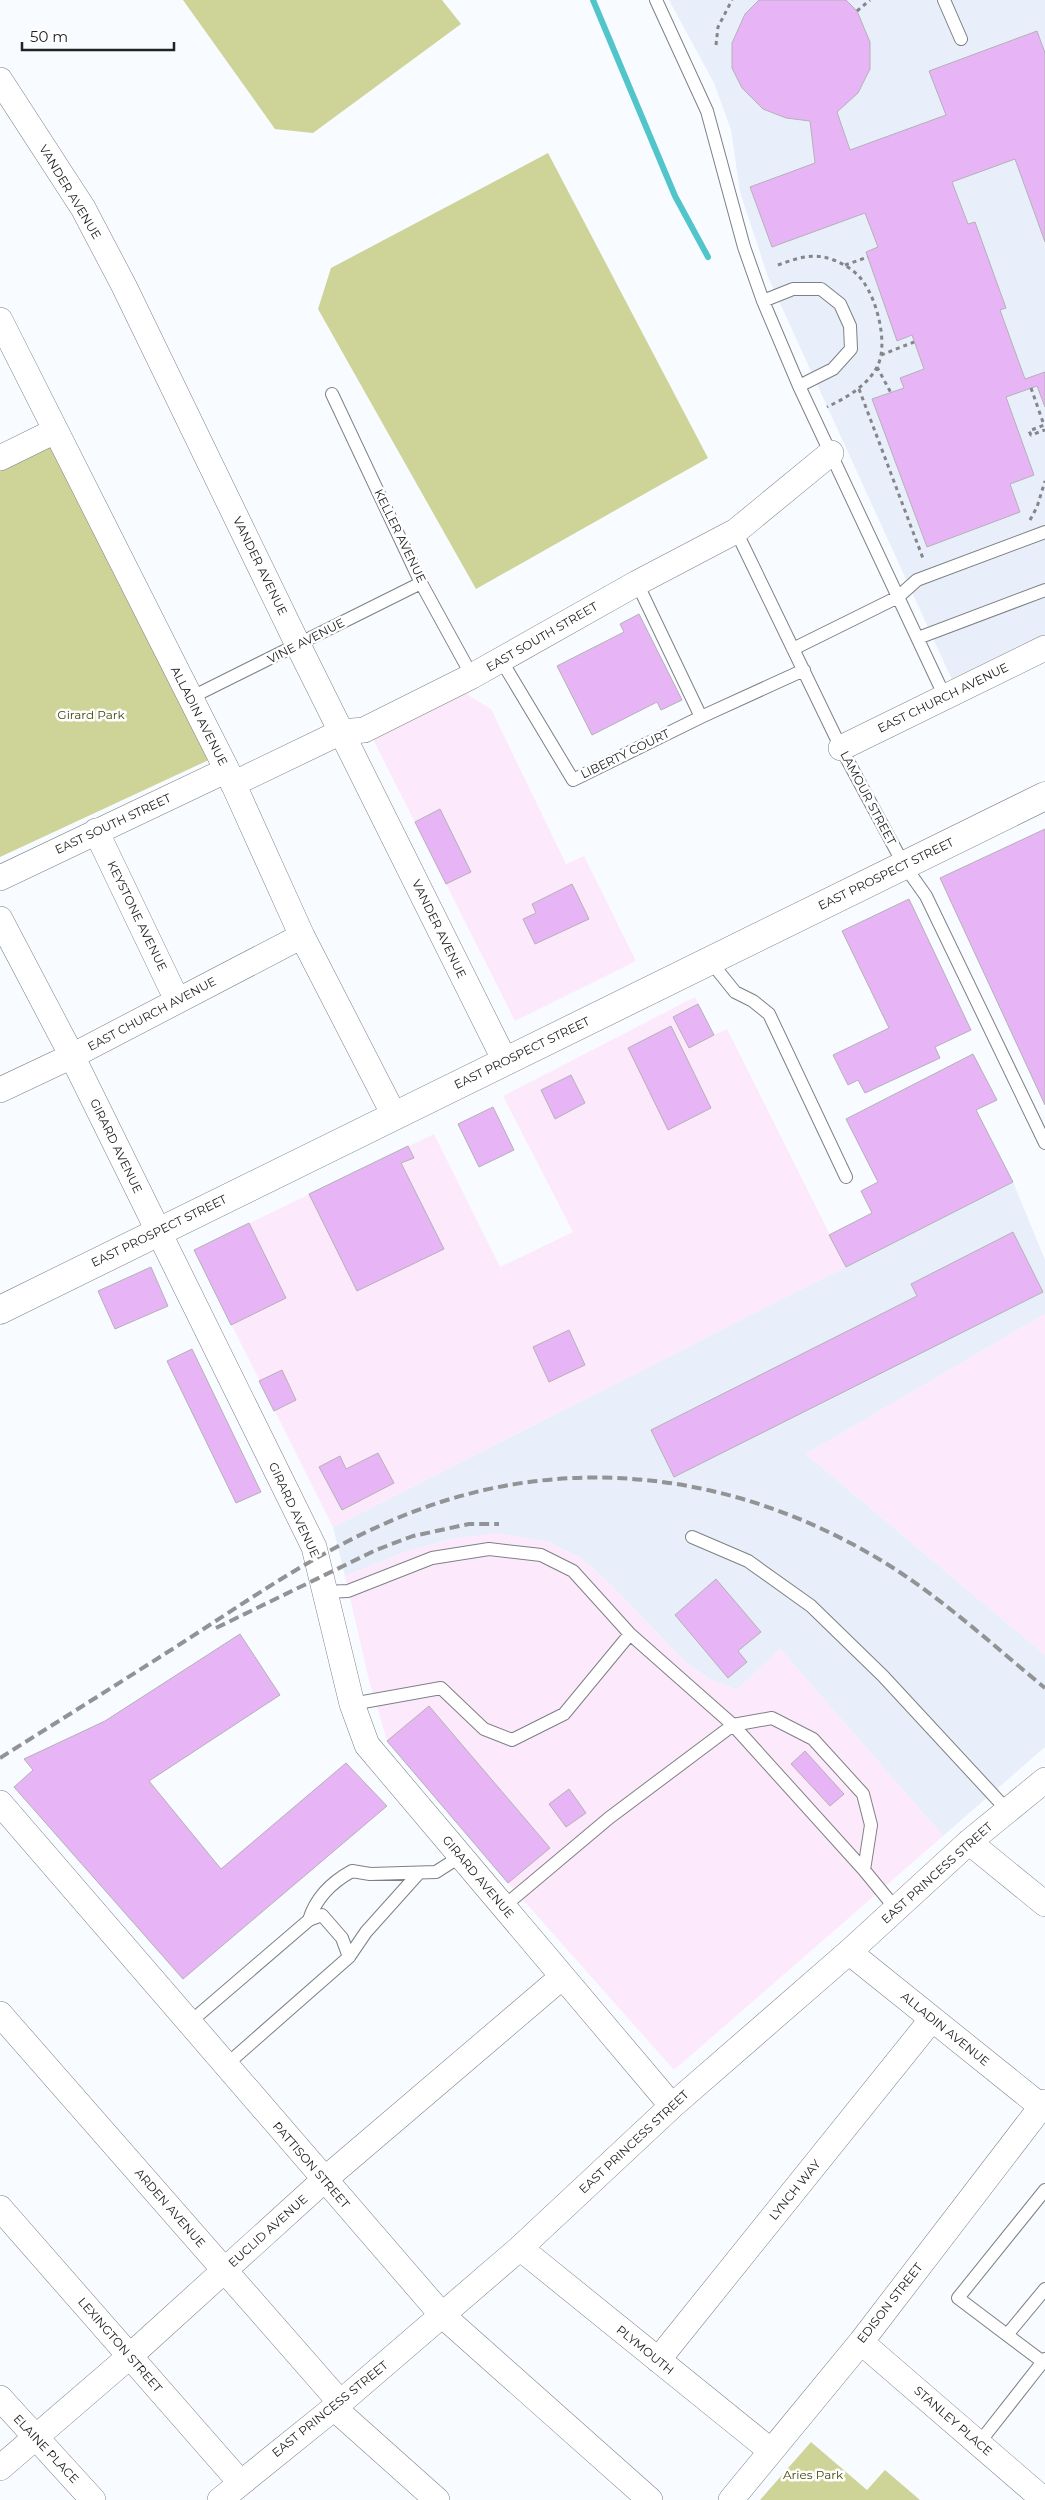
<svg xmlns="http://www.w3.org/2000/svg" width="1045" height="2500" font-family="Montserrat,sans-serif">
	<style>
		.built { fill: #e8effa }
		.industrial { fill: #fceafc }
		.green { fill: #ced498 }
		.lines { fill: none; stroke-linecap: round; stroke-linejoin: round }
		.stream { stroke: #51c5c9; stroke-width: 6 }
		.building { fill: #e7b5f6; stroke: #b4b1b5 }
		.lane-casing { stroke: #7e8184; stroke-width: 14 }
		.street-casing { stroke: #7e8184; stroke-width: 26 }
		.primary-casing { stroke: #7e8184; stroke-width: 29 }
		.path { stroke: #848689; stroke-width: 3; stroke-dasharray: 4 4; stroke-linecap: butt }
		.lane { stroke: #fff; stroke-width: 12 }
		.street { stroke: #fff; stroke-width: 25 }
		.primary { stroke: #fff; stroke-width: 28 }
		.rail { stroke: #919395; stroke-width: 4; stroke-dasharray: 10 5; stroke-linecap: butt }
		.labels { text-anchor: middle; stroke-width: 5; stroke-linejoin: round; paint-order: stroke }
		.street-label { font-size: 12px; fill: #212223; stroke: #fff }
		.park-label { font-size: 12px; fill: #45480a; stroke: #fff }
	</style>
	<rect width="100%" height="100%" fill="#f8fbff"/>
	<!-- built -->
	<path class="built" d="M669,0H1045V636L953,682L768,277L740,192L731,130L714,83Z
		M1013,1182L1045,1260V1314L806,1454L1045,1655V1747L943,1836L780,1649L737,1690L711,1680L687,1664L610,1584L581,1558L548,1542L455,1538L405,1552L345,1576L333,1527Z"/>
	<!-- industrial -->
	<path class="industrial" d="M463,692L491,709L566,864L584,856L636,961L515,1021L373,739Z
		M695,997L714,1035L727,1029L846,1267L333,1527L194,1250L434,1134L500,1267L573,1232L503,1096Z
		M1045,1314V1655L806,1454Z
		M498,1533L548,1542L581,1558L610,1584L687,1664L711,1680L737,1690L780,1649L943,1836L674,2070L508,1883L387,1741L369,1680L345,1576L405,1552L455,1538Z"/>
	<!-- green -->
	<path class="green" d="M183,0H442L461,24L313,133L275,129Z
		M548,153L708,458L476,589L318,309L331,268Z
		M55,442L213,758L0,857V470Z
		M811,2442L867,2490L885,2470L920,2500H760Z"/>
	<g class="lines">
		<!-- stream -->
		<path class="stream" d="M593,0L675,196L708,257"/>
	</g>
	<!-- building -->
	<path class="building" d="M759,0H846L857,11L870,42V69L858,93L837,112L850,150L946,115L929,71L1037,31L1045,53V242L1015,159L952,182L968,224L975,222L1006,308L1000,310L1025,379L1045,372V407L1037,386L1006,397L1034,475L1010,484L1020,512L927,547L872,399L904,388L900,378L924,369L912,335L897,341L866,252L878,247L865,213L772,247L750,187L815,163L810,121L786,118L763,109L742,88L732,68V43L745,14Z
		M639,614L682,700L661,710L657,702L592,735L557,666L624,632L620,624Z
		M440,809L471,872L446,884L415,822Z
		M1045,829V1105L940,878Z
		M572,884L589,919L535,944L523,919L536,913L532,904Z
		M909,899L971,1030L935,1047L940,1058L865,1093L858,1080L848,1085L833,1055L889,1028L842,931Z
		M698,1004L714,1035L689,1048L673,1017Z
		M671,1026L711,1108L668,1130L628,1048Z
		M973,1054L997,1100L976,1110L1013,1182L846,1267L829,1235L872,1213L861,1191L878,1182L846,1119Z
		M571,1075L585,1103L555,1119L541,1090Z
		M493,1107L514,1150L479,1167L458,1124Z
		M408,1146L414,1158L401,1163L444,1249L357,1291L309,1194Z
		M249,1223L286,1298L231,1325L194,1250Z
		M1013,1232L1043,1292L674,1477L651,1430L917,1296L911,1284Z
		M151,1267L168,1306L115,1329L98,1291Z
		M569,1330L585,1365L549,1382L533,1347Z
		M192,1349L261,1492L236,1503L167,1361Z
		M282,1370L296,1400L274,1411L259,1381Z
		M378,1453L394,1483L342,1510L319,1467L340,1456L346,1469Z
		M716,1579L761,1632L738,1651L747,1662L728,1678L675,1615Z
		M240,1634L280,1695L149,1781L221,1869L346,1763L387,1806L183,1979L14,1787L33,1770L24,1759L105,1721Z
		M429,1706L550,1848L508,1883L387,1741Z
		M805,1751L844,1794L830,1806L791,1764Z
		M569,1789L586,1813L566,1827L549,1804Z"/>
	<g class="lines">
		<defs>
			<path id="lane" d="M656,0L707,111L744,247L763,301L799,386L945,697
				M944,0L961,39
				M763,301L793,289H821L840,304L850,326L851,349L833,369L799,386
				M332,394L421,583L472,676
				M736,531L841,748L904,865L926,896L1045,1143
				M637,583L701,717
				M918,638L1045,590
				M793,649L898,597L917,580L1045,532
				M501,660L573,780L701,717L804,670
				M190,698L421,583
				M711,962L735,992L753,1001L769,1014L846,1177
				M692,1537L748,1561L811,1606L883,1676L1008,1811
				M325,1592L348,1591L432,1558L489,1549L541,1555L573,1571L630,1634L733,1725L864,1870L896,1909
				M352,1704L441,1688L484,1729L512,1740L564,1714L630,1634
				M503,1907L609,1818L733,1725L772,1718L813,1739L863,1794L871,1825L864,1870
				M309,1920C316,1897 332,1882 352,1871L370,1874L436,1872L461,1856
				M349,1957L366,1932L418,1874
				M189,2023L309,1920L322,1915L342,1938L349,1957L226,2065
				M1007,2335L1045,2289
				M1043,2362L958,2298L1045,2190
				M979,2443L1045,2359"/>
			<path id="street" d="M0,80L83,208L124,286L298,645L505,1061
				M0,320L227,770L302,936L394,1115
				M0,458L55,431
				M841,748L1045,648
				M233,784L341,732L364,730L472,676L637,583L736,531L831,453
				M96,831L177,1000
				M0,878L227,770
				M0,919L72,1056L314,1547L352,1704L367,1745L672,2106
				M0,1090L72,1056L302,936
				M0,1803L442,2315L650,2500
				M969,1842L1045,1904
				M849,1952L1042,2107
				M0,2014L340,2402
				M0,2208L240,2482
				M520,2248L771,2451
				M861,2342L1044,2500
				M658,2360L932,2019
				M0,2398L93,2500
				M334,2408L437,2500
				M0,2468L130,2356L324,2180L562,1977
				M220,2500L334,2408L520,2248L672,2106L849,1952L969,1842L1045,1780
				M731,2500L861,2342L1045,2102"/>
			<path id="primary" d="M0,1310L1045,796"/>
		</defs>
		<!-- lane casing -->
		<use href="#lane" class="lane-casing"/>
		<!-- street casing -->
		<use href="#street" class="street-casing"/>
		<!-- primary casing -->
		<use href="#primary" class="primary-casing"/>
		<!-- path -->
		<path class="path" d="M857,11L870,0
			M716,45L718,27L732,0
			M778,265C792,260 808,254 823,257C836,259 854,269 862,280C877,299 889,345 877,367C867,386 846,398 827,407
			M845,265L868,257
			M881,355L914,342
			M877,367L891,393
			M1031,388L1044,425L1029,431L1031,435L1045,430
			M859,389L924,561
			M1030,520L1037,507L1045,481"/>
		<!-- lane -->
		<use href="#lane" class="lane"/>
		<!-- street -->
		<use href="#street" class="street"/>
		<!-- primary -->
		<use href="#primary" class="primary"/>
		<!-- rail -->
		<path class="rail" d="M216,1628L376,1550L413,1536L469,1524H499
			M0,1758C62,1719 124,1680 185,1641C250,1599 313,1555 384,1524C551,1448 732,1468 887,1564C943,1599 994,1646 1045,1688"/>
	</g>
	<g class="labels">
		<!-- street labels -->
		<g class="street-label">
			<text transform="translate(70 192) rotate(59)" y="4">VANDER AVENUE</text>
			<text transform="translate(400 536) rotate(64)" y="4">KELLER AVENUE</text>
			<text transform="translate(260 566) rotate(64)" y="4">VANDER AVENUE</text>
			<text transform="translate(542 637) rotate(-30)" y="4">EAST SOUTH STREET</text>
			<text transform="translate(306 641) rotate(-27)" y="4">VINE AVENUE</text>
			<text transform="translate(943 698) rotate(-26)" y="4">EAST CHURCH AVENUE</text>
			<text transform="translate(199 716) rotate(63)" y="4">ALLADIN AVENUE</text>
			<text transform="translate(625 754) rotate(-26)" y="4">LIBERTY COURT</text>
			<text transform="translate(868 798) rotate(62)" y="4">LAMOUR STREET</text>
			<text transform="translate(113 824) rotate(-25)" y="4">EAST SOUTH STREET</text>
			<text transform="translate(886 874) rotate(-26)" y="4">EAST PROSPECT STREET</text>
			<text transform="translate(137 916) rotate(64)" y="4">KEYSTONE AVENUE</text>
			<text transform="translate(439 929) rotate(64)" y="4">VANDER AVENUE</text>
			<text transform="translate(152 1014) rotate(-28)" y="4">EAST CHURCH AVENUE</text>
			<text transform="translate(522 1053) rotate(-26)" y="4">EAST PROSPECT STREET</text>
			<text transform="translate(116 1146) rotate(64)" y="4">GIRARD AVENUE</text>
			<text transform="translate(159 1231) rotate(-26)" y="4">EAST PROSPECT STREET</text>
			<text transform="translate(294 1510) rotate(65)" y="4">GIRARD AVENUE</text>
			<text transform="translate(937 1873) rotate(-42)" y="4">EAST PRINCESS STREET</text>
			<text transform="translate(478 1877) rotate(50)" y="4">GIRARD AVENUE</text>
			<text transform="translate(945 2029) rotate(39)" y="4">ALLADIN AVENUE</text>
			<text transform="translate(634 2142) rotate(-43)" y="4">EAST PRINCESS STREET</text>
			<text transform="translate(311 2165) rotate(49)" y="4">PATTISON STREET</text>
			<text transform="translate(795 2190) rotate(-51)" y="4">LYNCH WAY</text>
			<text transform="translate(170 2208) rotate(49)" y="4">ARDEN AVENUE</text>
			<text transform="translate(268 2231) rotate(-42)" y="4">EUCLID AVENUE</text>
			<text transform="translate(890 2303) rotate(-52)" y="4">EDISON STREET</text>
			<text transform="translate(120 2345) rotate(49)" y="4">LEXINGTON STREET</text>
			<text transform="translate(645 2350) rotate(39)" y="4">PLYMOUTH</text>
			<text transform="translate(330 2409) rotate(-39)" y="4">EAST PRINCESS STREET</text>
			<text transform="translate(953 2421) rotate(41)" y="4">STANLEY PLACE</text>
			<text transform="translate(46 2449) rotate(47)" y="4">ELAINE PLACE</text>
		</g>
		<!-- park labels -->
		<g class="park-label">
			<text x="91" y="719">Girard Park</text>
			<text x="813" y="2479">Aries Park</text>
		</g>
	</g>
	<!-- scale -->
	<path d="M22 42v8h152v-8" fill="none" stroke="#212223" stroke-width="2.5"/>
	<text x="30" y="42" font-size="15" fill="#212223" stroke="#ffffff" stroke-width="4" paint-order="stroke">50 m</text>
</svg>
